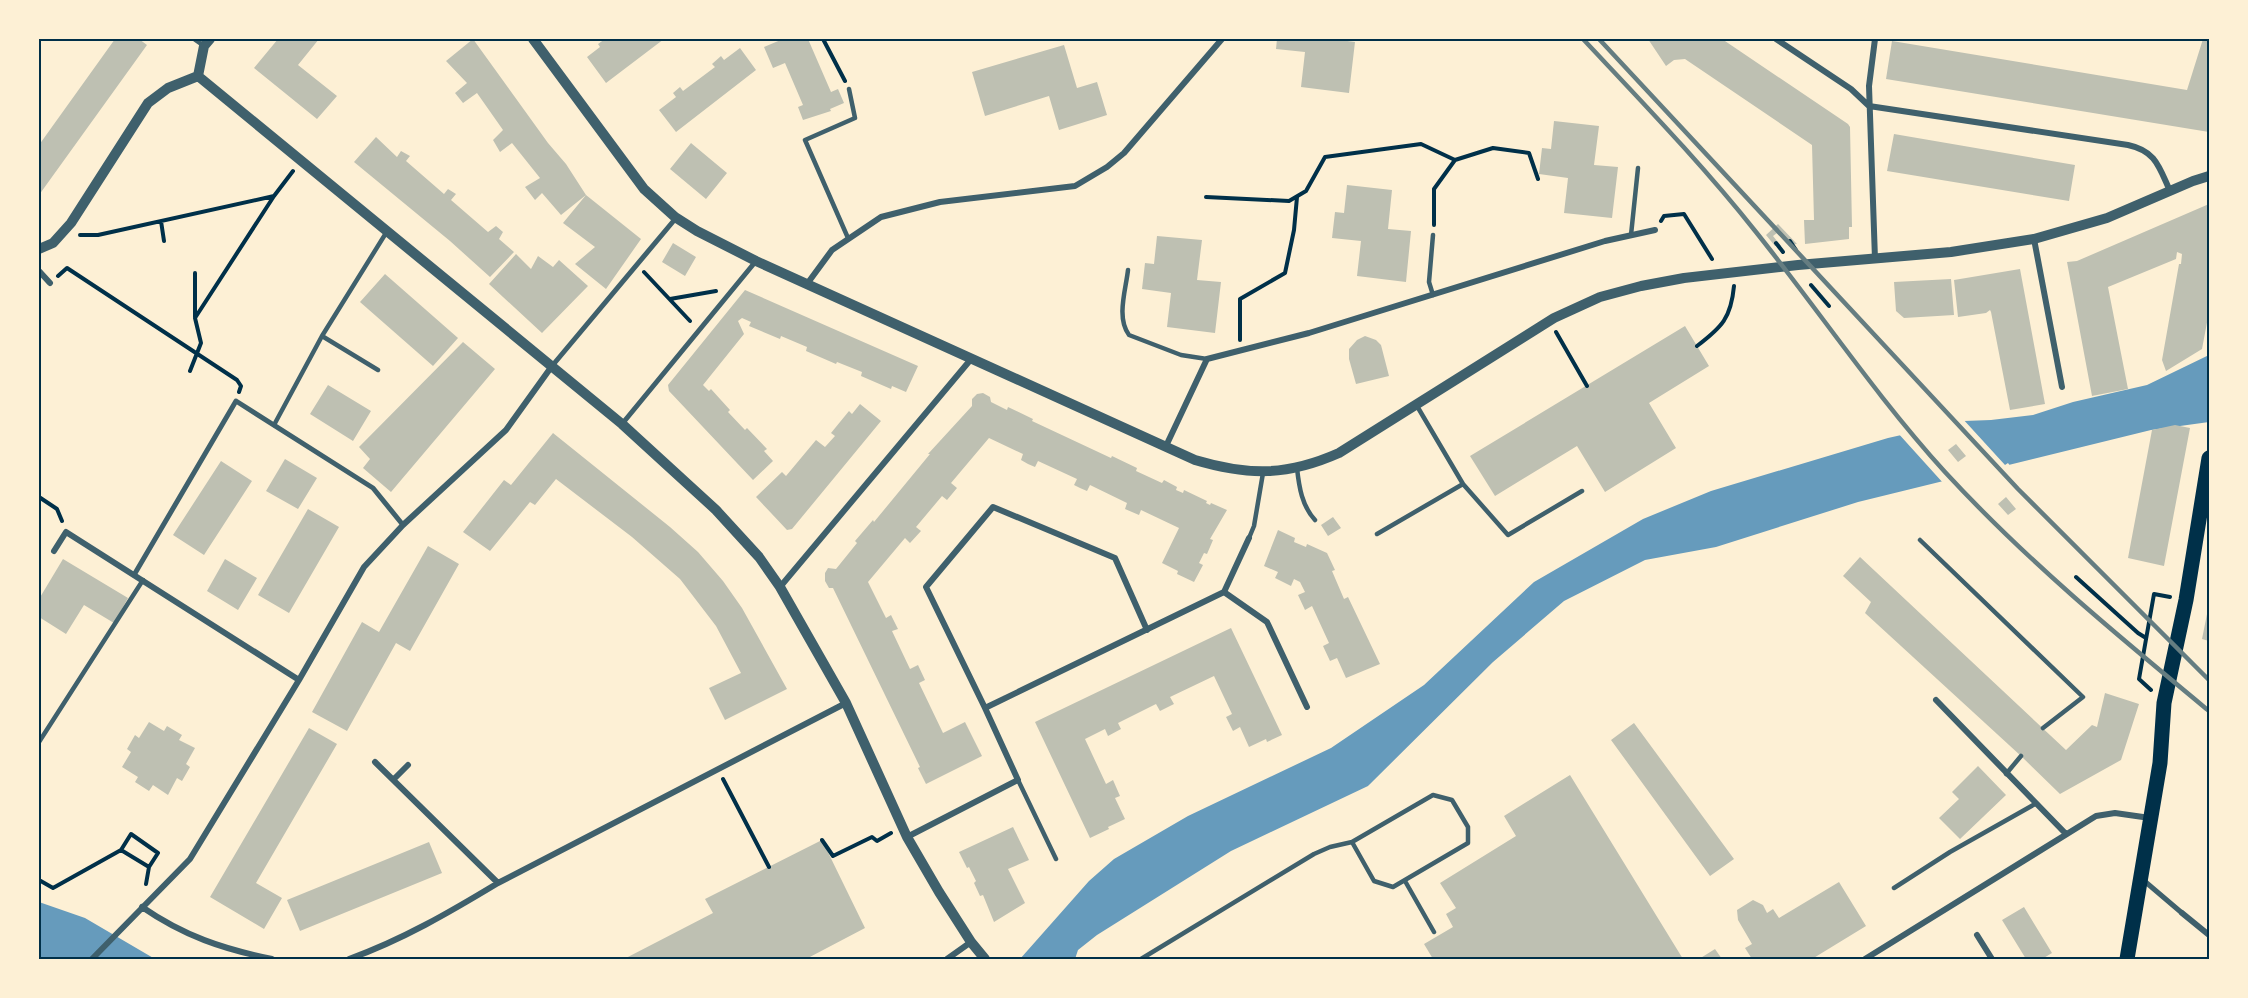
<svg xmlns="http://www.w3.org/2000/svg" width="2248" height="998" font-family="Lato,sans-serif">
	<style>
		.water { fill: #669bbc }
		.pier { fill: #fdf0d5 }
		.building { fill: #bec0b2 }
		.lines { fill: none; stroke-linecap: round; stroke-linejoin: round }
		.path { stroke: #003049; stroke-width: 4 }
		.service { stroke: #3f606c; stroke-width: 4.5 }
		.pedestrian { stroke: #3f606c; stroke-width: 5 }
		.minor { stroke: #3f606c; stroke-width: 6 }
		.tertiary { stroke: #3f606c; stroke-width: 10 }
		.primary { stroke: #003049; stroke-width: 15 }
		.rail { stroke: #657d81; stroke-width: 4.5 }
		.neatline { fill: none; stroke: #003049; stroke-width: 2 }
	</style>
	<rect width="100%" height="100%" fill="#fdf0d5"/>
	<!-- water -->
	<path class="water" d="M2209,355V422L2151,430L1858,502L1716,547L1645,560L1564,601L1493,662L1368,786L1231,851L1097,935L1078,950L1075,959H1020L1089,881L1114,859L1188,816L1331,748L1424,685L1534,582L1643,519L1711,491L1888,438L1964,421L1991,420L2033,415L2073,402L2147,385Z
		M39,902L85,918L155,959H39Z"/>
	<!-- pier -->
	<path class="pier" d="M1962,418L2005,465L2008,463L2011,467L1944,484L1897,432Z"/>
	<!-- building -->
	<path class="building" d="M115,39H139L147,45L39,195V145Z
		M278,39H319L298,65L337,96L317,119L254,68Z
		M473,39L548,143L566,164L586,195L641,239L606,289L575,264L595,247L563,223L586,195L561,215L542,193L535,200L525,187L540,178L512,143L500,152L493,140L503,130L477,93L463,103L455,93L467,83L446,61Z
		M605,39L609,40L664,39L606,83L587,57L600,47L598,44Z
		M783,39H808L831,92L838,89L844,103L830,109L831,111L803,120L798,107L803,105L785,63L773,68L764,47Z
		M1277,39H1332L1355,42L1349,93L1301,87L1305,52L1276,49Z
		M1648,39H1722L1848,124L1850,127L1852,227H1849V239L1805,244L1804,220H1814L1812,145L1685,59L1674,60L1666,66Z
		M2203,39H2209V132L1886,79L1892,41L2187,90Z
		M1064,45L1077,88L1097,82L1107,115L1059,130L1049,96L985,116L972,72Z
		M740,48L756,70L676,132L659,110L676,97L673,93L680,87L683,91L715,67L712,64L721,56L724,60Z
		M1554,121L1599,126L1594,165L1618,167L1612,218L1564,213L1568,178L1539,174L1542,148L1551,149Z
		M1894,134L2075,165L2069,201L1887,171Z
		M376,137L397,157L401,151L410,156L406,161L444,194L448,189L456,194L451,200L488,232L496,226L503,232L499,239L514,252L490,277L450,241L354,162Z
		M691,143L727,173L706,199L670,169Z
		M1347,185L1392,190L1388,229L1411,231L1406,282L1357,276L1361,241L1332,238L1335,212L1344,213Z
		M2209,204V312L2202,349L2166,371L2162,360L2179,264H2181L2182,254L2177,252L2176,259L2108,287L2128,389L2092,396L2067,262L2077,261Z
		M1778,224L1797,244L1789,245L1777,233L1773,236L1781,246H1775L1766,235Z
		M1157,236L1202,240L1197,280L1221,282L1215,333L1167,327L1171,293L1142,289L1145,263L1154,264Z
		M673,243L696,257L685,276L662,262Z
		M516,254L531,269L538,256L553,267L559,260L588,286L542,333L489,284Z
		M2020,269L2045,404L2010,410L1991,312L1990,310L1986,313L1958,317L1954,280Z
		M385,274L458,338L433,366L360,302Z
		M1951,279L1954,315L1904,318L1896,311L1894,282Z
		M745,290L918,366L906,392L892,386L891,389L861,376L862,372L837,362L836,364L806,351L807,347L781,336L780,339L749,326L751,322L742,318L738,321L744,334L703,385L709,391L711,389L730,410L728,412L745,430L747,428L767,449L764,451L773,461L753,480L669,391L668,385Z
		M1685,326L1709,366L1649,403L1676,448L1605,492L1577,446L1495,496L1470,456Z
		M1365,336L1376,340L1381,345L1389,376L1356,384L1349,359V349L1357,340Z
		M463,342L495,369L391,492L363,468L370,459L359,447Z
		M328,385L371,411L353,441L310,414Z
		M983,393L990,397L991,402L1007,410L1008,407L1033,419L1032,421L1111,458L1112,456L1137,468L1136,471L1162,483L1164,480L1177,487L1176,490L1183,493L1184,490L1207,501L1206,503L1210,505L1211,503L1227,510L1210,539L1213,540L1207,554L1204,553L1199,563L1203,565L1194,582L1177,574L1178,571L1162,563L1179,528L1141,510L1139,515L1125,509L1127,503L1090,485L1087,491L1080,488L1074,485L1077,479L1038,461L1035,467L1028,464L1021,460L1023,454L989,438L951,483L957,488L947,500L942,496L916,527L921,531L910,543L905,538L868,582L886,618L891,615L898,629L892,631L910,669L918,665L925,680L919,683L943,733L965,722L982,756L926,784L918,768L920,767L833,588H829L825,581V573L828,568L836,569L857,543L855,541L873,520L874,522L930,454H928L972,406V399L977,394Z
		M860,404L881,421L792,529L787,530L756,497L782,472L786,476L816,440L825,447L835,436L831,433L849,411L852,414Z
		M2175,425L2190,428L2164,566L2128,558L2152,430Z
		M553,433L670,527L698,552L723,581L742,608L787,689L725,720L709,688L741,673L716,626L680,579L632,537L556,479L535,505L530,502L490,551L463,532L504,480L511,485Z
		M1956,444L1966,456L1958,462L1948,450Z
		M285,459L317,478L298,509L266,491Z
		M221,461L252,481L204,555L173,535Z
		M2006,497L2016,509L2008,515L1998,504Z
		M308,509L339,527L289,613L258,595Z
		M1333,517L1341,528L1328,536L1321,525Z
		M1278,530L1295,538L1294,542L1306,547L1307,544L1327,553L1335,570L1332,571L1344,599L1348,597L1380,664L1346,678L1337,658L1330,661L1323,646L1329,643L1312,606L1305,610L1298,595L1305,592L1300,582L1294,579L1291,586L1275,578L1278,572L1264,566Z
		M428,546L459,564L410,651L396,643L347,731L312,712L362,622L379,632Z
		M1860,557L2066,750L2092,725L2097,727L2105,693L2139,704L2121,760L2060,794L2021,756L1865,613L1871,602L1843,576Z
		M63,559L128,598L114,623L84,605L66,634L39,617V599Z
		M225,559L257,578L238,610L207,591Z
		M2208,609H2209V641L2202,639Z
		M1231,628L1282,735L1267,742L1266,739L1249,747L1240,727L1233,731L1226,717L1232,714L1214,676L1170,697L1174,704L1160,711L1156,704L1118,723L1121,729L1108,736L1105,729L1085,739L1106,784L1113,780L1120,796L1115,798L1125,819L1108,827L1109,829L1090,838L1035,722Z
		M149,722L164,731L167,726L182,735L179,740L195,748L186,764L190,767L182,781L177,778L168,795L153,785L149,791L135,782L138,777L122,767L131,752L127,749L135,735L139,738Z
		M1634,723L1734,859L1710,876L1611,740Z
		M309,728L337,744L256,883L282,898L264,929L210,897Z
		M1978,766L2006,795L1960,839L1939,818L1959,799L1952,792Z
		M1570,775L1683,959H1433L1424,944L1453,927L1446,914L1456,908L1440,883L1516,836L1504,816Z
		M1013,827L1029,860L1008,869L1025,903L994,922L983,895L980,896L974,883L976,881L969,867L967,868L959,852Z
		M822,840L865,928L806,959H624L713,913L705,899Z
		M429,842L442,873L300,931L287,900Z
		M1839,882L1866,926L1812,959H1752L1745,948L1752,944L1738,920L1737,910L1753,900L1763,905L1767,913L1773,909L1779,918Z
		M2024,907L2052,953L2042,959H2026L2002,920Z
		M1715,949L1722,959H1699Z"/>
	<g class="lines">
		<!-- path -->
		<path class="path" d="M823,39L845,81
			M1206,197L1289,201L1306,191L1325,157L1421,144L1455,160
			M161,221L164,241
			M1661,221L1664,216L1684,214L1712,259
			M1434,225V189L1455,160L1493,148L1529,153L1538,179
			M80,235H98L274,196L293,171
			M1790,241L1796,250
			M1776,243L1783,252
			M644,272L690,321
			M195,273V317
			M58,276L67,268L237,380L241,386L239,392
			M1811,285L1829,306
			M670,299L716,291
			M1556,332L1587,386
			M1240,340V299L1285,273L1294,230L1297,197
			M1697,346C1722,327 1731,318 1734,286
			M190,371L201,343L195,318L274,196
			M39,497L57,509L62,521
			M2076,577L2138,633L2146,638
			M2151,690L2139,679L2154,594L2170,597
			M723,779L769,867
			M822,840L833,856L872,837L877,841L891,833
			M121,850L149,867
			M39,880L53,888L121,850L131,834L158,853L149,867L146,884"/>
		<!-- service -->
		<path class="service" d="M194,39L204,46
			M1631,235L1638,168
			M848,238L805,140L855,118L849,89
			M1128,270C1126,289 1116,318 1129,335L1181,355L1207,359
			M1433,295L1429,282L1433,235
			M322,336L378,370
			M1417,406L1463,484L1508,535L1582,491
			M274,425L322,336L386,233
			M1297,468C1299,487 1302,506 1315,520
			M1377,534L1463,484
			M1249,538L1254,526L1263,473
			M1920,540L2083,697L2043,728
			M39,742L143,580
			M2006,774L2021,756
			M1018,780L1056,859
			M1405,881L1434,932
			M1894,888L1950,852L2035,804
			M1141,959L1314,854L1330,847L1352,842L1433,795L1452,800L1468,827V843L1393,887L1374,881L1352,842"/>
		<!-- pedestrian -->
		<path class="pedestrian" d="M552,366L676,218
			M622,424L756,261
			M134,575L236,401L373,488L403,525
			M2142,879L2182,913"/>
		<!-- minor -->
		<path class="minor" d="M1776,39L1851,89L1869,106L2128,145C2156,151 2159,167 2170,191
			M2034,239L2062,387
			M1875,259L1869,86L1875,39
			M39,271L50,283
			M807,284L832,250L881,217L940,202L1075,186L1107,167L1124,153L1222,39
			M1166,446L1207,359L1309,333L1605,241L1655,230
			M54,551L66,532L299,680
			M780,587L972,358
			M1224,592L1267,622L1307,707
			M1936,700L2066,834
			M985,708L926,587L993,507L1115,558L1147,630
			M375,762L498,883
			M393,780L408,765
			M907,837L1018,780L985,708L1224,592L1249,538
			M142,907C184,936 223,949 272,959
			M2182,913L2209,935
			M1977,935L1992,959
			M92,959L190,859L299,680L364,567L403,525L506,430L552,366
			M349,959C402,940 450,912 498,883L846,703
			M947,959L971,942
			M1865,959L2096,816L2115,813L2150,818"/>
		<!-- tertiary -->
		<path class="tertiary" d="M533,39L644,189L675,217L697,231L756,261L1195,460C1249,476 1287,476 1339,453L1554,318L1600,297L1641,286L1684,278L1798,265L1951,252L2034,239L2107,218L2193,181L2209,176
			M198,76L622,424L716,510L759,557L780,587L846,703L907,837L939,892L971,942L985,959
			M198,76L204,46L210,39
			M39,249L53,243L71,223L148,103L168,88L198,76"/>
		<!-- primary -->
		<path class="primary" d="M2127,959L2160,763L2164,703L2186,600L2209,458"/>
		<!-- rail -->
		<path class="rail" d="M1583,39C1642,102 1702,164 1756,232C1820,312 1876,396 1945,472C2026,560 2117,635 2209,711
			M1599,39L2018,489L2209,680"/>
	</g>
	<!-- border -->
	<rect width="2248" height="998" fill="none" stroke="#fdf0d5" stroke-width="81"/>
	<rect x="40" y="40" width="2168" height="918" class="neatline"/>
</svg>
